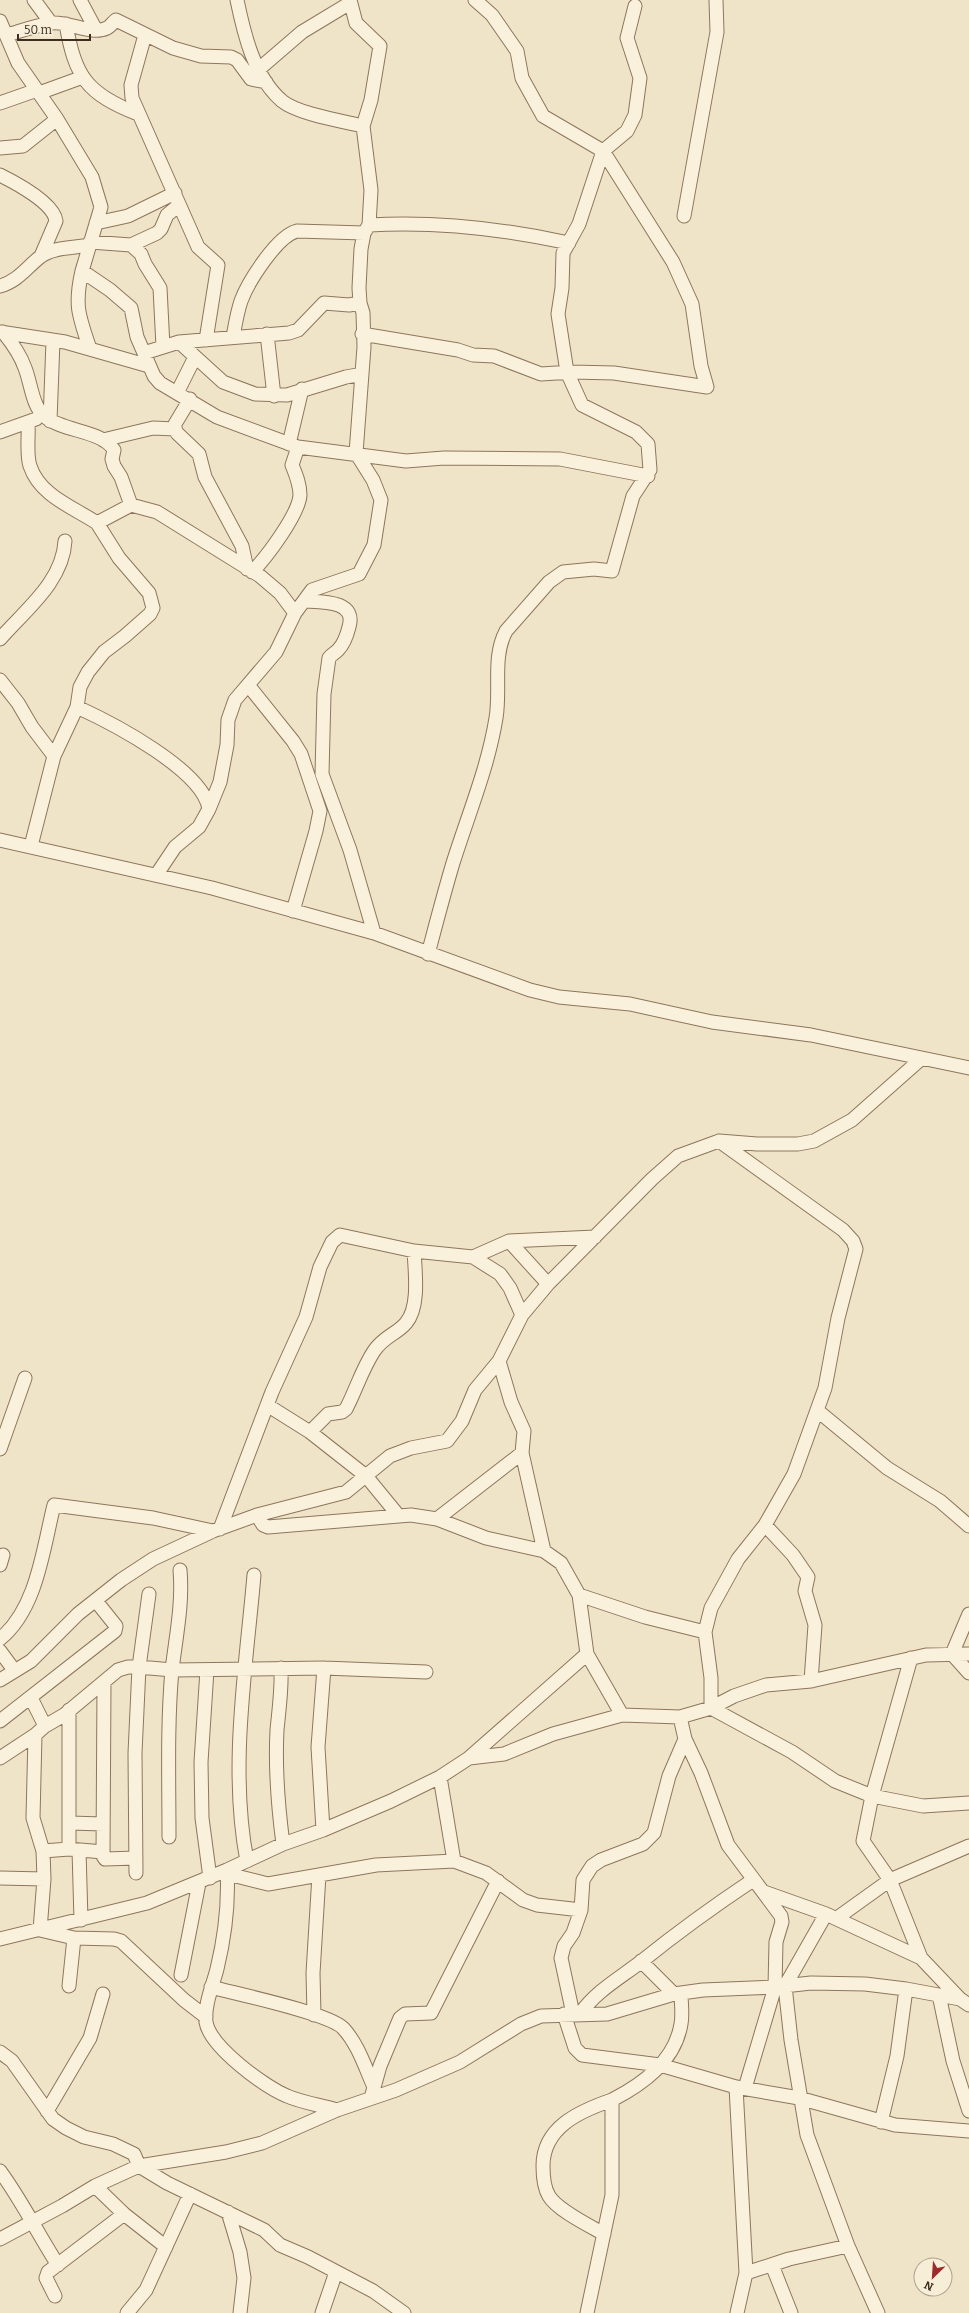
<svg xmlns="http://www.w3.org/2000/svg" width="969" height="2313" font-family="Bitter,serif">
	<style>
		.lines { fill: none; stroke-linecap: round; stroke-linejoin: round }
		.minor-casing { stroke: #8d765c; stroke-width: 15 }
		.minor { stroke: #faf1dc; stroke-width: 13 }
	</style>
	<rect width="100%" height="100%" fill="#f0e4c8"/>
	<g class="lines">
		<defs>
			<path id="minor" d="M34,0L51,23
				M80,0L96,30
				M237,0C244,34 254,77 282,101C298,114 342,121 363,126
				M0,21L18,63L57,119L92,177L101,207L82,271L110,290L131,308L137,337L154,376L160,383L217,417L298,447L406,461L444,458L560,459L648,476
				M66,24C75,77 87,94 138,114
				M7,35C21,31 37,25 52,23C69,21 91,36 107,28C110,27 113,22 116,20L173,48L201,56L231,57L237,60L251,79L266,82
				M145,35L131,85L132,98L198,247L218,265L206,340
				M259,69L302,32L350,3
				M39,93L83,77
				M0,103L37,90
				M0,148L23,146L57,119
				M0,175C16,183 54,203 56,221L41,256
				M684,216L717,32L716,0
				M96,223L128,216L175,193
				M369,225C435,221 504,229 569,243
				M90,242L131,245L157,233L161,229L167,215L179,205
				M131,245L141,254L145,264L160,288L163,347
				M82,271C74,306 79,316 90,349
				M0,286C18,281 26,268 40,257C52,247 75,248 89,245
				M0,332L65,342L149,366
				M3,332C13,344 20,354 25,368C31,383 32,405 44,416C63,432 102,430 114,450L112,459L114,466L121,477L131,505
				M267,334L274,396
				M362,334L458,350L473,355L494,356L541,374L572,372L614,373L707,387L701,366L692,304L673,262L603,151L543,116L522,78L517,51L492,15L475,0
				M233,337C235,326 237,313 241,301C248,282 277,236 297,231L364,233
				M179,342L223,382L255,394L287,395L346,377L362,374
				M144,353L179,342L289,333L298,330L324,303L349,305L360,303
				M177,393L195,357
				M190,399L175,424V429L177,433L199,454L205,477L242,546L247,569
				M50,421L53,341
				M28,423C29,436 26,454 30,466C40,496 73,507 97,523
				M0,432L36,419
				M103,440L153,428L175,429
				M289,444L302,389
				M252,572C266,558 299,514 300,495C300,484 296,475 292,465L298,447
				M304,601C321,602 357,600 349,627C347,635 344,644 338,650C335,653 332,654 329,658L324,694L322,774L350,850L374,933
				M0,639C24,611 63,582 65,541
				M0,680L18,703L32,727L54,756L31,846
				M248,685L293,741L301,754L320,811L316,831L293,911
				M77,707C112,723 203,770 209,809
				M54,756L77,707L80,687L88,672L104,652L125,636L150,614L153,608L149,593L119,558L97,523L131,505L157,512L260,576L280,593L295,613
				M0,840L212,888L374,933L530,990L559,997L630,1004L712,1022L811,1035L969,1068
				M157,874L175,847L199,827L209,809L220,782L227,745L228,720L235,700L276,652L295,613L312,590L359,574L374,545L381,500L373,480L356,453L364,347L363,313L360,303L359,288L361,249L364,233L369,225L371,190L363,126L371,100L380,46L356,23L350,0
				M428,954C436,924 444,893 453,863C468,815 488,768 496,718C501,689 492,657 506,631L549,582L563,572L594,569L612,571L633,496L650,470L648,444L636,432L582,405L567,372L558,314L562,288L563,253L579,224L603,151L627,131L635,115L640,78L627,38L635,6
				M719,1141L843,1230L853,1241L856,1249L838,1318L825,1388L794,1474L765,1525L738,1559L711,1608L705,1632L711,1678V1708L734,1696L766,1685L811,1681L926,1655L969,1654
				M509,1241L548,1284
				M473,1257L509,1241L595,1237
				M499,1361L511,1402L524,1431L522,1453L544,1551L561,1563L579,1595L587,1654L622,1715
				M267,1405L310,1432L366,1476L398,1515
				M818,1411L887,1468L940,1501L969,1526
				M310,1432L328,1414L342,1412L346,1409C356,1390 362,1369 374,1351C384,1336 397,1334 406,1323C420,1307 415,1271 414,1251
				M0,1449L25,1378
				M257,1515L263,1525L268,1527L411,1515L437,1519L486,1538L544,1551
				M437,1519L522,1453
				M765,1525L793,1555L808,1577L805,1591L815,1625L811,1681
				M220,1529L272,1392L306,1317L320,1267L332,1242L340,1235L414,1251L473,1257L500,1274L510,1288L522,1315
				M0,1565L3,1555
				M579,1595L645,1617L705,1632
				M969,1614L952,1654L969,1673
				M0,1639C37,1609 43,1549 54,1505L153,1518L213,1531
				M0,1651L14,1670
				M911,1658L872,1796L863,1841L890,1880L921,1958L960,1999
				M281,1668C282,1689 279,1709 277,1730C275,1768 278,1806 283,1844
				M207,1670L201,1762L202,1818L210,1878
				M0,1680L31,1661L78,1614L121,1580L153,1559L213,1531L257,1515L346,1492L390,1456L411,1448L447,1441L462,1421L475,1390L499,1361L522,1315L548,1284L652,1179L678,1156L719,1141L757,1144H798L814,1141L852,1120L921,1059
				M104,1683L103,1856L105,1859L136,1858
				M31,1698L45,1726L35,1735L33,1818L43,1851L44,1879L40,1930L74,1938L114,1939L121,1941L184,2000L206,2017
				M680,1717L685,1739L701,1773L728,1845L781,1916L782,1922L776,1942L775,1987L745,2088
				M0,1721L115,1631L116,1626L96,1601
				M45,1726L64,1715L118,1670L128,1667H139L172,1670L324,1668L426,1672
				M0,1758L35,1735
				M469,1758L587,1654
				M440,1777L454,1861
				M70,1823L103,1824
				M323,1830L318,1747L324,1668
				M169,1837C169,1781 167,1725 172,1670C176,1636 183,1604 180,1570
				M69,1849V1710
				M79,1850L81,1920
				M43,1851L69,1849L103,1852
				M247,1861C229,1769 246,1668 254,1575
				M136,1873L135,1753L139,1667L149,1594
				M228,1874L268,1884L376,1865L454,1861L486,1873L523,1900L537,1905L581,1910L583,1880L592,1866L601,1860L643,1844L654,1833L669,1776L685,1739
				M0,1878L44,1879
				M764,1892L826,1914
				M837,1918L890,1880L969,1846
				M0,1939L147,1903L227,1870
				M641,1961L674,1994
				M181,1975L199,1883
				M69,1986L74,1938
				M211,1987C237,1994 328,2013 343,2028C358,2044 365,2067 374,2087
				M939,1995L953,2061L969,2111
				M564,2014L575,2048L582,2055L660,2065L736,2087L799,2098L895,2125L969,2131
				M573,2014L561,1958L564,1946L573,1933L581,1910
				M580,2014C596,1991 620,1978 642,1961C678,1932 714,1906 753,1880
				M314,2015L313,1973L319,1875
				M0,2052L12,2061L53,2119L66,2128L84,2137L113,2144L134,2154L139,2166L167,2183L264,2230L280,2245L308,2257L373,2291L404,2313
				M736,2087L746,2273L737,2313
				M371,2098L380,2066L400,2018L405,2014L431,2013L498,1881
				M337,2110C321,2105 303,2103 287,2096C265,2087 210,2047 206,2022C204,2005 213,1985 217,1969C225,1936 229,1904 227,1870L283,1844L323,1830L391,1801L440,1777L469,1758L504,1754L553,1734L622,1715L680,1717L711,1708L792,1752L835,1781L872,1796L923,1806L969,1803
				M47,2111L90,2038L103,1994
				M881,2122L897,2056L906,1989
				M0,2171C22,2201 38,2234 58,2265
				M95,2186L124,2214L166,2247
				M228,2212L240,2252L244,2278L240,2313
				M604,2234C590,2226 557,2210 549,2196C544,2188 543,2176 543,2166C543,2127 580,2111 612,2100
				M0,2239L62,2206L95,2186L139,2166L226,2152L262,2143L337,2110L396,2090L460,2062L521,2024L541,2016L607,2014L674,1994L703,1990L775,1987L811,1983L865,1984L906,1989L960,1999L969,2005
				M772,2265L791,2313
				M746,2273L789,2259L848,2246
				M55,2296L46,2278L48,2272L124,2214
				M127,2313L146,2290L190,2194
				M322,2313L336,2272
				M587,2313L612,2195V2100C643,2084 675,2061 681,2024C683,2014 681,2003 681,1993
				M878,2313L848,2246L807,2135L791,2040L785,1986L826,1914L921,1958"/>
		</defs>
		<!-- minor casing -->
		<use href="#minor" class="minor-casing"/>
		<!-- minor -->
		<use href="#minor" class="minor"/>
	</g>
	<!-- north arrow -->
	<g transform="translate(933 2277) rotate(205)"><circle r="19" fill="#f7eed8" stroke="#ada18e"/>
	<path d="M0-3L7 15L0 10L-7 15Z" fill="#9e2a2b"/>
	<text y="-6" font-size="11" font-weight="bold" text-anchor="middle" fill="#3d2e20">N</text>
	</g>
	<!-- scale -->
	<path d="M18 34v6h72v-6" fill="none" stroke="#3d2e20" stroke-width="2"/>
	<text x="24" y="34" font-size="12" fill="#3d2e20" stroke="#f7eed8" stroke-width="3" paint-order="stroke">50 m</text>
</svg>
